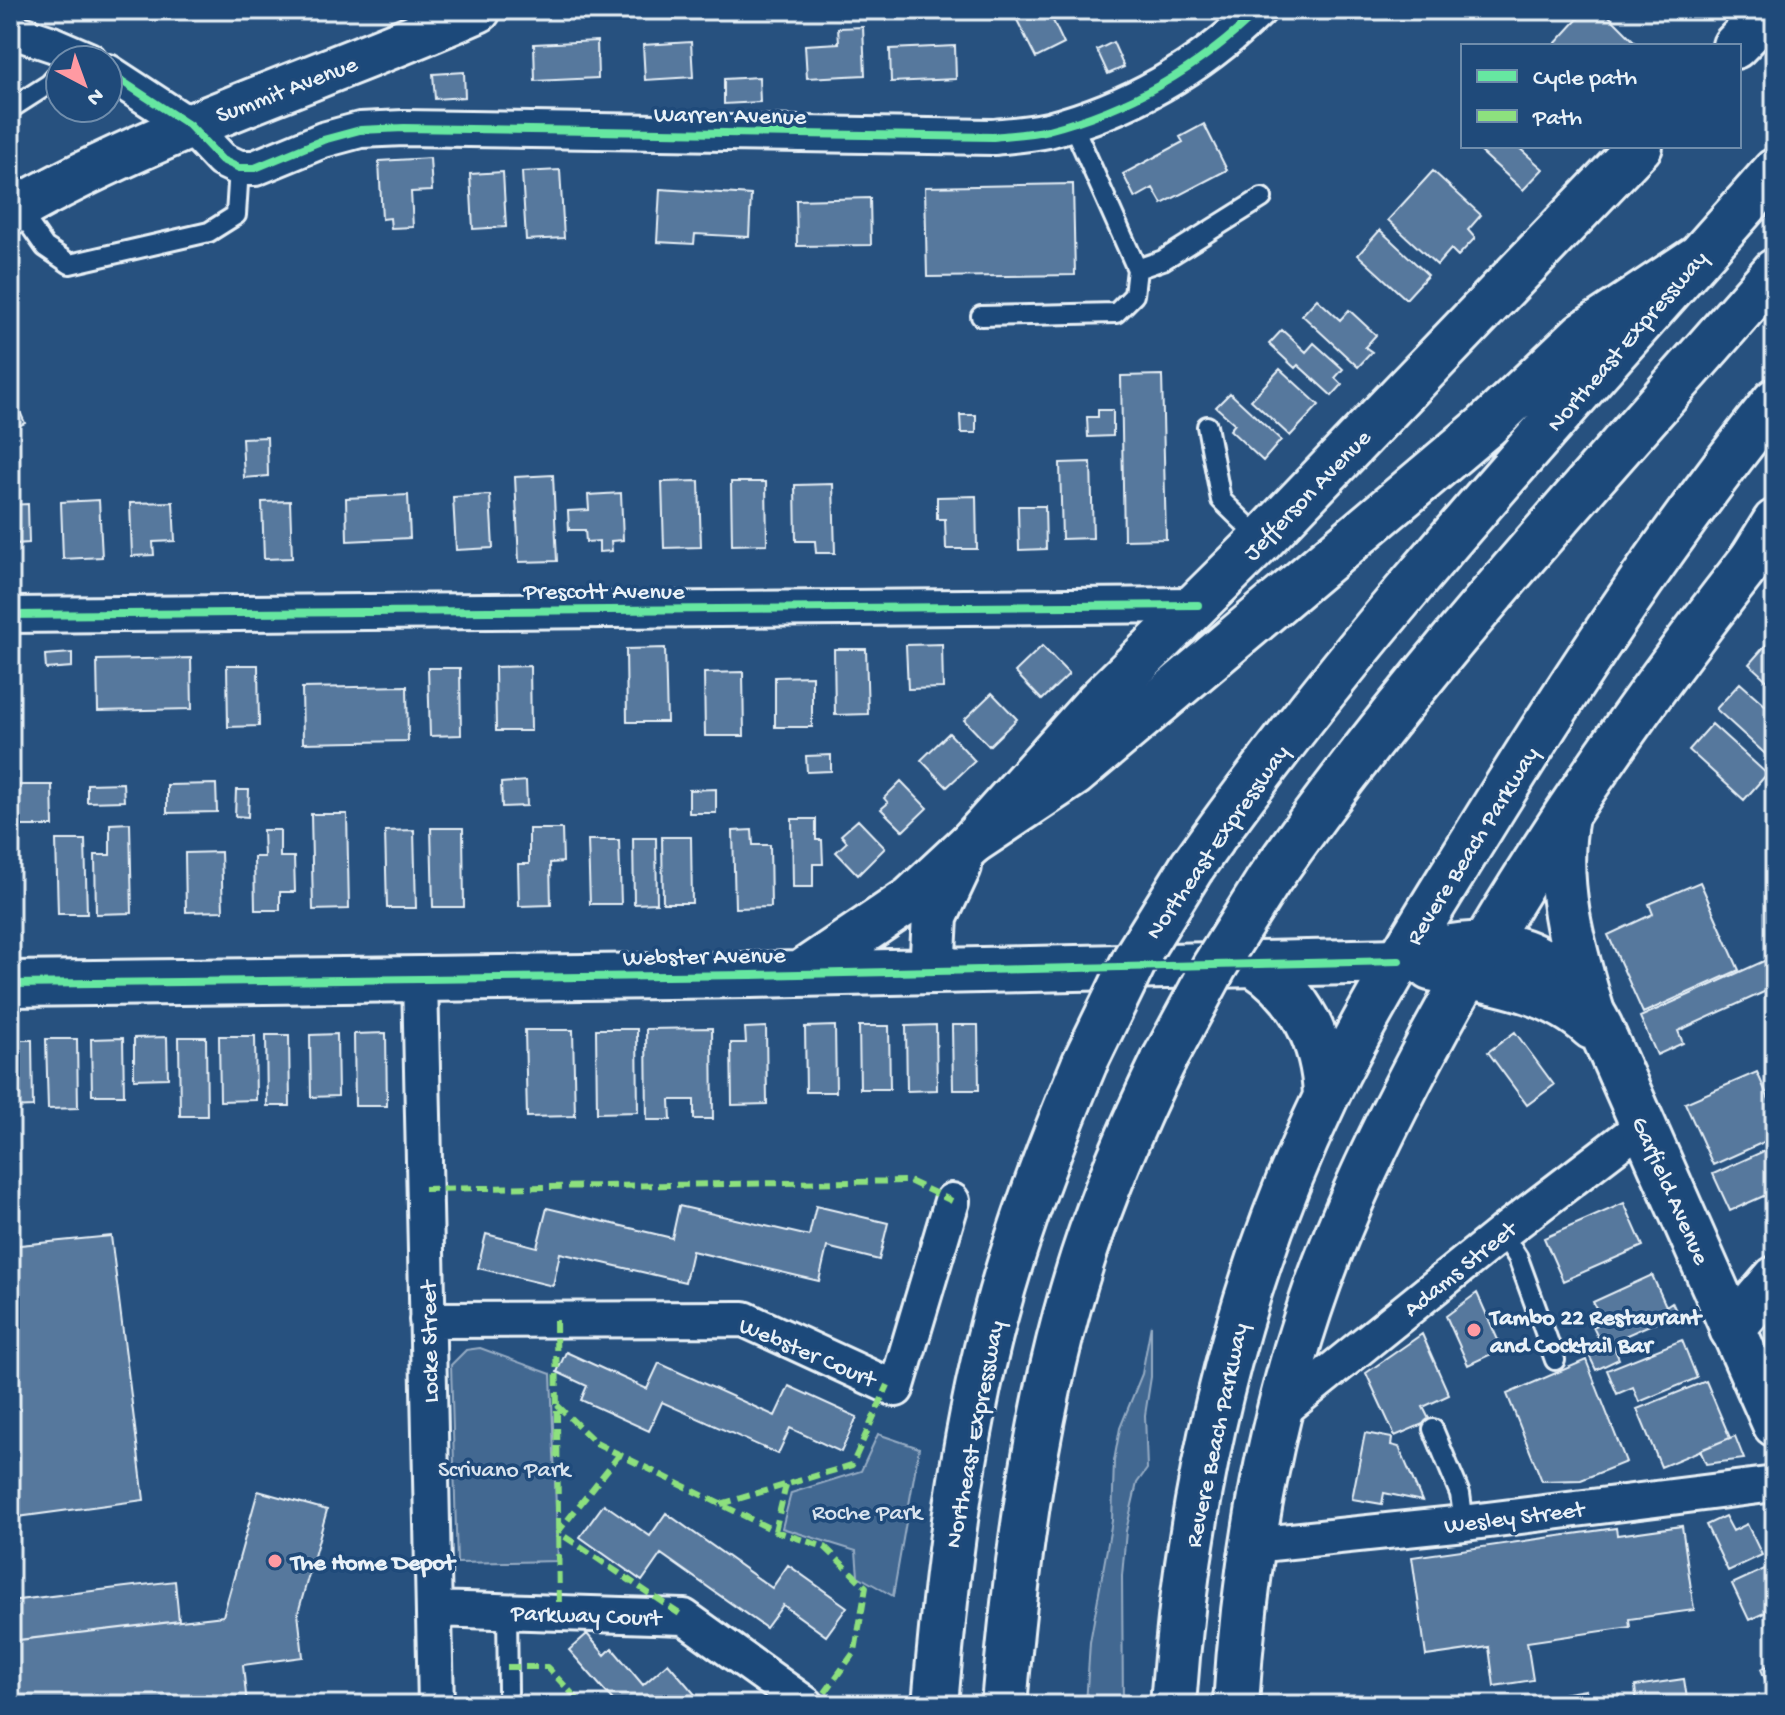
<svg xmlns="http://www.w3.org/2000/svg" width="1785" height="1715" font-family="'Gochi Hand',sans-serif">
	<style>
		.green { fill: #436891; stroke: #96acc4; stroke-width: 2 }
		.building { fill: #57789d; stroke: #e8f1f8; stroke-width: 2 }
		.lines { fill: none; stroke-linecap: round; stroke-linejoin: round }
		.service-casing { stroke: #e8f1f8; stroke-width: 24 }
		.minor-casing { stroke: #e8f1f8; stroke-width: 40 }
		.tertiary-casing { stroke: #e8f1f8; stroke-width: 50 }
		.secondary-casing { stroke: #e8f1f8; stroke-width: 50 }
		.trunk-casing { stroke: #e8f1f8; stroke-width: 50 }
		.motorway-casing { stroke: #e8f1f8; stroke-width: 50 }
		.service { stroke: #1f4a7a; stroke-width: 18 }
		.minor { stroke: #1f4a7a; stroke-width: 34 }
		.tertiary { stroke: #1f4a7a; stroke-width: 44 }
		.secondary { stroke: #1f4a7a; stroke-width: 44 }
		.trunk { stroke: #1f4a7a; stroke-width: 44 }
		.motorway { stroke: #1f4a7a; stroke-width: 44 }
		.motorway-bridge-casing { stroke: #e8f1f8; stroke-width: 50; stroke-linecap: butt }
		.motorway-bridge { stroke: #1f4a7a; stroke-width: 44 }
		.quiet { stroke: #8de07e; stroke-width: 6; stroke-dasharray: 12 6; stroke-linecap: butt }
		.cycleway-casing { stroke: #1f4a7a; stroke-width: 13 }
		.cycleway { stroke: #66e7a1; stroke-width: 8 }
		.poi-dot { fill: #ff9aa2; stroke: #1f4a7a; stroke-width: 3 }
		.labels { text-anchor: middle; stroke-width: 7; stroke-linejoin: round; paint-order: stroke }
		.street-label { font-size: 24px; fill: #e8f1f8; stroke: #1f4a7a }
		.poi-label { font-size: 24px; font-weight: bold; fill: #e8f1f8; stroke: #1f4a7a; text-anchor: start }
		.park-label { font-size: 24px; fill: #d8e3ee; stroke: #1f4a7a }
	</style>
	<rect width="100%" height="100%" fill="#27517f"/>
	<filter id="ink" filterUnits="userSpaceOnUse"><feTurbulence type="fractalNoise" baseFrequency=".0125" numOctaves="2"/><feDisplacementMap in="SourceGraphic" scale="16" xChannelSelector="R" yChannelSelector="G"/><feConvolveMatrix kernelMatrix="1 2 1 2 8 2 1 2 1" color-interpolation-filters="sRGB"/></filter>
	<g filter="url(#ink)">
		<!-- green -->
		<path class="green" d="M1151,1325V1377L1145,1415L1147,1469L1137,1483L1126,1531L1122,1576L1123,1705H1086L1090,1642L1112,1521L1114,1461L1120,1428L1142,1374Z
			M480,1348L551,1374L558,1561L457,1563L451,1365L466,1350Z
			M878,1434L919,1448L893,1596L858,1576L856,1551L782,1528L791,1493L861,1471Z"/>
		<!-- building -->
		<path class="building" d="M1023,10H1048L1064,44L1036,58L1014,14Z
			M1586,10H1603L1639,46H1553Z
			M863,27L865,75L807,78L805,45L839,43L838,28Z
			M597,41L598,78L535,81L534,44Z
			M691,42L693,77L645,80L643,45Z
			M1113,42L1124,67L1108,74L1097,50Z
			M955,46L956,79L891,82L890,49Z
			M464,72L465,97L435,99L433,74Z
			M759,77L760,102L724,104V79Z
			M1204,124L1227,170L1162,204L1153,188L1135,198L1123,174L1183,142L1180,137Z
			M1480,146H1517L1543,169L1523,190L1478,149Z
			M430,158L432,191L411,192L413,227L391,228L390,218L382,219L379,161Z
			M560,170L564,238L526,240L522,172Z
			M1433,171L1481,215L1468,230L1475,238L1458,256L1451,249L1437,265L1388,220Z
			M503,172L506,227L473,229L470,174Z
			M1073,184L1075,275L927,277L925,187Z
			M660,189L751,195L749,237L695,234L694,244L657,242Z
			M870,198L871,245L797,246L796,200Z
			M1380,230L1428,275L1406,299L1358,255Z
			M1317,299L1340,320L1349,310L1376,335L1365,347L1372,352L1358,367L1302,315Z
			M1282,330L1306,352L1314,343L1343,369L1335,378L1342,385L1332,396L1298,365L1295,368L1269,344Z
			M1280,369L1319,405L1290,436L1251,400Z
			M1162,375L1166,539L1124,540L1121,376Z
			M1230,393L1281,440L1263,461L1230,430L1235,424L1216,407Z
			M17,405L25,423L12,429L10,408Z
			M1098,410H1113V436L1088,437L1087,417H1098Z
			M960,415H976V433H961Z
			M267,437L268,476L244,478L242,438Z
			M1091,462L1093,538L1062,539L1060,463Z
			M553,475L557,561L519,562L515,477Z
			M699,481L701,547L664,548L662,482Z
			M731,482H766L767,544L732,545Z
			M833,484L835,553H816L815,541H796L795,485Z
			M621,493L623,540L611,541L612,551L599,552V541L586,542L585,530H569L568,511L589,510L588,495Z
			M408,495L410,538L347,541L346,498Z
			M490,495L493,548L456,550L453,497Z
			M976,496L977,549H946L945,519H937V497Z
			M99,500L102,557L63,559L61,502Z
			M290,501L292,558L264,559L262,502Z
			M173,502L175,541L153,542L154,555L132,556L130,503Z
			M28,504L29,543L15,544V555L10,556V505Z
			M1018,506H1045L1046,549L1019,550Z
			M1772,638L1775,641V688L1749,664Z
			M942,644L943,688L908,689L906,645Z
			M1042,646L1069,674L1042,700L1015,672Z
			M665,648L667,722H627L626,649Z
			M834,649H866L868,714L835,715Z
			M72,653V667L46,669L45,655Z
			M191,658L192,709L98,711L97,660Z
			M227,665H258L259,726L228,727Z
			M530,666L531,731H496L495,667Z
			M428,668H460L461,735L430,736Z
			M10,669H16V711H10Z
			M743,672L744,736H705L704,673Z
			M812,676V727H775V677Z
			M1740,683L1775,714L1774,762L1716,709Z
			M407,686L408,741L303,743L302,688Z
			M992,693L1017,719L989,746L964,720Z
			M1712,724L1767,774L1744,800L1689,750Z
			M949,733L975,761L947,787L921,760Z
			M831,755V771L807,772L806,756Z
			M526,781L527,806L502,807L501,783Z
			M901,781L927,808L903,831L881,809L888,803L884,798Z
			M123,783L124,801L87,802V784Z
			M216,784L217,812L167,813V785Z
			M10,785H52L53,826H10Z
			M716,789V813H689V790Z
			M236,790H249L248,817L235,816Z
			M311,814H347L349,909L313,910Z
			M792,819H816V840H822L823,864H813V887H793Z
			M858,820L885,848L858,875L836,852L847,842L841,835Z
			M130,823L132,913L96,914L95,855H110V824Z
			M431,828H463L464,907H433Z
			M529,829H562L563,862L550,863L551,905L519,906L518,864H529Z
			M263,830H280V857H294L295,892H280V910H255L254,857H264Z
			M414,830L416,908H387L385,831Z
			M752,830L753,845H770L771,907L735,908L733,831Z
			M662,837H691L692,903H663Z
			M633,838H656L657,903L634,904Z
			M56,840H85L87,914H58Z
			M588,840H619L621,904H590Z
			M221,852L223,911L186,912L185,853Z
			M1700,882L1739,970L1643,1013L1608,935L1653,914L1649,904Z
			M1775,956V987L1678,1031L1683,1043L1657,1055L1640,1017Z
			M936,1025L937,1090L907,1091L906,1026Z
			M952,1025H978L979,1090H953Z
			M835,1026L836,1092H806L805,1027Z
			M859,1026H889L890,1089H860Z
			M766,1027L767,1104L732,1105L731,1043H746L745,1028Z
			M712,1028L713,1119H694V1100H670L671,1120H647L646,1029Z
			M596,1029H637L638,1112L597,1113Z
			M525,1030H573L575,1116L527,1117Z
			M1515,1032L1554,1085L1527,1105L1488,1052Z
			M386,1033L387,1106H355L354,1034Z
			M337,1034L338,1096L311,1097L310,1035Z
			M266,1035H289L290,1106H267Z
			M219,1036H255L256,1100L220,1101Z
			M167,1037L168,1078L134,1079V1038Z
			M179,1037H206L207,1116H180Z
			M123,1038L124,1095H92L91,1039Z
			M46,1039H77L78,1108L48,1109Z
			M10,1040H32L33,1107L10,1108Z
			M1757,1072L1775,1113V1137L1713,1165L1685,1103Z
			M1775,1146V1191L1730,1211L1713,1174Z
			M1624,1203L1643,1246L1563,1281L1544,1238Z
			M679,1206L809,1236L816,1206L888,1223L879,1260L827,1247L819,1281L692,1251L685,1282L560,1253L553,1286L478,1268L486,1234L537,1247L547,1208L672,1238Z
			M111,1236L144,1500L10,1518V1246Z
			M1652,1275L1666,1306L1672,1302L1677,1313L1602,1346L1593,1327L1603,1322L1593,1302Z
			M1477,1293L1502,1349L1468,1365L1446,1316Z
			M1422,1334L1449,1395L1423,1407L1430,1421L1395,1436L1366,1373Z
			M1682,1340L1697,1378L1639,1402L1633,1387L1617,1394L1607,1370Z
			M1601,1345L1603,1350L1613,1345L1619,1359L1596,1370L1587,1351Z
			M566,1352L647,1389L659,1363L775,1416L789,1386L857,1417L841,1452L790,1428L778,1454L662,1402L649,1431L581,1400L587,1386L557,1372Z
			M1586,1360L1626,1462L1581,1480L1542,1481L1507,1394Z
			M1706,1381L1730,1438L1661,1467L1637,1409Z
			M1365,1433L1392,1438L1391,1445L1399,1447L1422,1501L1384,1493L1382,1504L1352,1499Z
			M1735,1436L1744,1459L1706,1464L1700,1450Z
			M258,1491L327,1510L298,1613L303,1657L243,1665L247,1705H10V1641L223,1616Z
			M604,1504L650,1536L666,1513L772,1588L788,1565L847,1607L826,1636L783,1605L766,1628L661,1554L642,1581L580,1537Z
			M1725,1516L1733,1531L1747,1524L1762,1555L1728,1571L1706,1525Z
			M1682,1526L1694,1610L1629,1619L1630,1627L1527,1642L1533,1680L1494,1686L1489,1647L1426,1656L1412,1557L1616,1528L1617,1535Z
			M1769,1567L1775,1576V1608L1749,1620L1732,1584Z
			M175,1581L179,1621L10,1641V1601Z
			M587,1634L605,1655L612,1648L643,1685L668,1663L704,1705H617L569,1650Z
			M1775,1663V1704L1761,1669Z
			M1684,1679L1688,1705H1637L1635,1686Z
			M1586,1690L1588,1705H1550L1549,1696Z"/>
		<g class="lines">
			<defs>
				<path id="service" d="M10,109L49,84L60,72
					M18,208L45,247L70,264L209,232L236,215L239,168
					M1137,269L1163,260L1262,198
					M981,316L1116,313L1134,295L1137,269L1072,123
					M1207,426L1221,500L1262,540
					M1502,1233L1518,1258L1555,1360
					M1433,1429L1460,1494L1464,1523
					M507,1611L508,1692"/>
				<path id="minor" d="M10,30L52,44L89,60
					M108,72L189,125L222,160L239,168H255L323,140L360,130L404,128L993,137C1011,135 1031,134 1048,130C1129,109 1200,68 1259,10
					M10,615L1198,605
					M420,979L436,1705
					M427,1320L744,1319L896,1389L952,1201
					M1278,1414L1502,1233L1643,1125
					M1252,1545L1464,1523L1775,1484
					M434,1609L684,1617L807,1705"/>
				<path id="tertiary" d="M1735,46L1770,10
					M10,213C158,128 322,79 478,10
					M932,971L935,917L959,866
					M800,974L911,899L972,842L1097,703L1262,540L1640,146
					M10,984L751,975L1399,961
					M1732,1329L1775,1279"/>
				<path id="secondary" d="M1399,961C1487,929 1555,940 1600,1027L1775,1424
					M1430,968C1485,980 1550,987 1592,1027"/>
				<path id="trunk" d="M1566,816C1554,882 1572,946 1591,1009
					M1254,964C1301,994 1324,1042 1326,1096
					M1173,1705C1188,1494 1234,1288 1326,1097C1374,996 1436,901 1495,805C1581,666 1672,529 1775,401
					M1236,1705C1244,1570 1266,1438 1309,1310C1338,1222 1379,1138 1422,1056C1521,869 1643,695 1775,530"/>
				<path id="motorway" d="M1752,559L1775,522
					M972,842L1074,774L1486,426L1583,334L1700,256
					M1192,867C1366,620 1576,398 1775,171
					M1268,881C1418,665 1603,469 1775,271
					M1236,1698L1237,1705
					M935,1705C946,1576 961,1446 994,1320C1017,1231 1050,1146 1085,1062
					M1004,1705C1017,1554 1037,1401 1083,1257C1105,1189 1133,1124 1164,1060"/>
			</defs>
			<!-- service casing -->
			<use href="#service" class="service-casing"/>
			<!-- minor casing -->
			<use href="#minor" class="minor-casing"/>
			<!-- tertiary casing -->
			<use href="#tertiary" class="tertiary-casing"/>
			<!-- secondary casing -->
			<use href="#secondary" class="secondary-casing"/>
			<!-- trunk casing -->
			<use href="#trunk" class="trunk-casing"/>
			<!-- motorway casing -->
			<use href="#motorway" class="motorway-casing"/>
			<!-- service -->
			<use href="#service" class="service"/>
			<!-- minor -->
			<use href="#minor" class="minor"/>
			<!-- tertiary -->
			<use href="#tertiary" class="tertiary"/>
			<!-- secondary -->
			<use href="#secondary" class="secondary"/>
			<!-- trunk -->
			<use href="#trunk" class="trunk"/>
			<!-- motorway -->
			<use href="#motorway" class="motorway"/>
			<defs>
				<path id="motorway-bridge" d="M1164,1060L1214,967L1268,881
					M1085,1062L1135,959L1192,867"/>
			</defs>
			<!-- motorway-bridge casing -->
			<use href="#motorway-bridge" class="motorway-bridge-casing"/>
			<!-- motorway-bridge -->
			<use href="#motorway-bridge" class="motorway-bridge"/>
			<!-- quiet -->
			<path class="quiet" d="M424,1189L909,1181L952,1201
				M556,1320L559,1612
				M557,1405L596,1443L775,1531L825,1547L866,1587L855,1651L816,1705
				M620,1454L558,1532L684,1617
				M721,1504L852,1465L888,1385
				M775,1531L786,1485
				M507,1667H547L583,1705"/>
			<defs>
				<path id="cycleway" d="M108,72L189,125L222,160L239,168H255L323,140L360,130L404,128L993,137C1011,135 1031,134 1048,130C1129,109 1200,68 1259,10
					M10,615L1198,605
					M10,984L751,975L1399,961"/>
			</defs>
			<!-- cycleway casing -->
			<use href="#cycleway" class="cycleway-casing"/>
			<!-- cycleway -->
			<use href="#cycleway" class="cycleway"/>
		</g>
	</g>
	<!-- markers -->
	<g class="poi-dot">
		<circle cx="1474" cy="1330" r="8"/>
		<circle cx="275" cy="1561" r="8"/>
	</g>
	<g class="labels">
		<!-- street labels -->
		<g class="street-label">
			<text transform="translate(286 88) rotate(-21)" y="8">Summit Avenue</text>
			<text transform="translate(730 114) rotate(1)" y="8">Warren Avenue</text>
			<text transform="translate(1626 340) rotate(-49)" y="8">Northeast Expressway</text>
			<text transform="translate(1306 494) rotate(-46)" y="8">Jefferson Avenue</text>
			<text x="604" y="598">Prescott Avenue</text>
			<text transform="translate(1216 841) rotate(-55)" y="8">Northeast Expressway</text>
			<text transform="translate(1471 845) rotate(-58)" y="8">Revere Beach Parkway</text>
			<text transform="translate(704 955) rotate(-1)" y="8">Webster Avenue</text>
			<text transform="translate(1672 1190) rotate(66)" y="8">Garfield Avenue</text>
			<text transform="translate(1459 1268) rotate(-39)" y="8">Adams Street</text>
			<text transform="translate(428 1342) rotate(-91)" y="8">Locke Street</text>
			<text transform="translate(808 1351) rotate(23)" y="8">Webster Court</text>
			<text transform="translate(973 1434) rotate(-79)" y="8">Northeast Expressway</text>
			<text transform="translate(1215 1435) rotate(-78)" y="8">Revere Beach Parkway</text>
			<text transform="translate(1514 1516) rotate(-7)" y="8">Wesley Street</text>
			<text transform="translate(586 1614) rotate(2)" y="8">Parkway Court</text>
		</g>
		<!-- poi labels -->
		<g class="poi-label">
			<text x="1490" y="1324">Tambo 22 Restaurant<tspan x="1490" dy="28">and Cocktail Bar</tspan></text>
			<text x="291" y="1569">The Home Depot</text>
		</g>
		<!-- park labels -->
		<g class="park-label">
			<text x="504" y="1476">Scrivano Park</text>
			<text x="867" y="1519">Roche Park</text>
		</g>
	</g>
	<!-- margin -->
	<rect width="1785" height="1715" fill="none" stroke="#1f4a7a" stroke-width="40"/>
	<rect x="20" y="20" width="1745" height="1675" fill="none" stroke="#e8f1f8" stroke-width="3" filter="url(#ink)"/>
	<!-- legend -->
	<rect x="1461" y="44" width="280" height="104" fill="#1f4a7a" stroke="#6f8dac" stroke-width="2"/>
	<rect x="1477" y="70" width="40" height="12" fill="#66e7a1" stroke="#6f8dac" stroke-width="2"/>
	<text x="1533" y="84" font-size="24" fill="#e8f1f8">Cycle path</text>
	<rect x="1477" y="110" width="40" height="12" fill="#8de07e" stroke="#6f8dac" stroke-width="2"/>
	<text x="1533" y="124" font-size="24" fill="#e8f1f8">Path</text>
	<!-- north arrow -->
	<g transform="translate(84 84) rotate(139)"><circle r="38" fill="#1f4a7a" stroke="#6f8dac" stroke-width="2"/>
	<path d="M0-6L14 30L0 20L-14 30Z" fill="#ff9aa2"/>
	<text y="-12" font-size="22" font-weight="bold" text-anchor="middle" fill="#e8f1f8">N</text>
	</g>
</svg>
